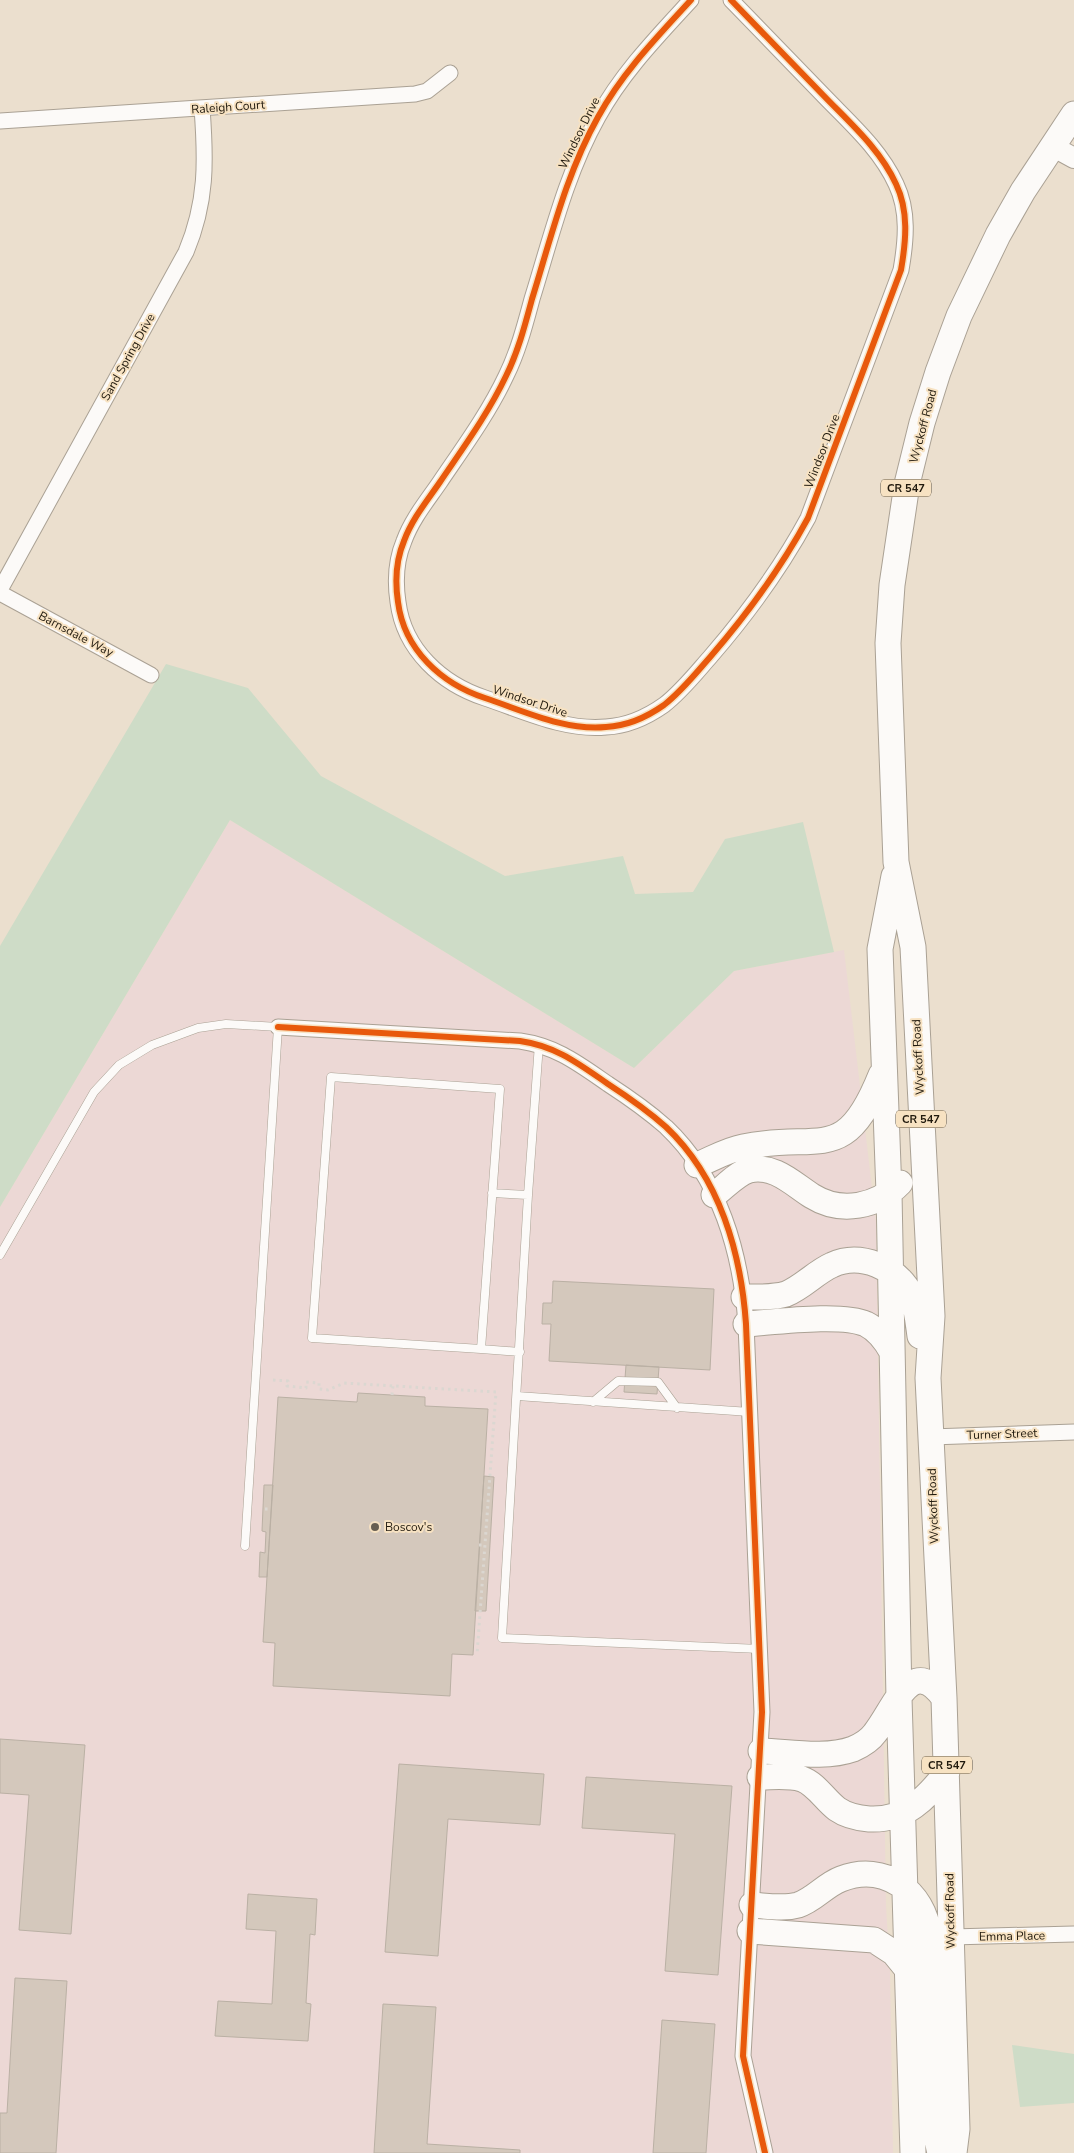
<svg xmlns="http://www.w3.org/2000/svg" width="1074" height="2153" font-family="'Nunito Sans',sans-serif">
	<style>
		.commercial { fill: #ecd8d5 }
		.green { fill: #cedcc7 }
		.building { fill: #d4c8bc; stroke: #bab0a4 }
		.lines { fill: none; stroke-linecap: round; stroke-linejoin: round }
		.service-casing { stroke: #aaa194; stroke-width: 9 }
		.minor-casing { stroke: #aaa194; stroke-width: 17 }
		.tertiary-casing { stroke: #aaa194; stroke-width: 22 }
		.primary-casing { stroke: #aaa194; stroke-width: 27 }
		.path { stroke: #dbd7d1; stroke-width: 3; stroke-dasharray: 2.5 4; stroke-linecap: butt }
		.service { stroke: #fcfaf8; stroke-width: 8 }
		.minor { stroke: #fcfaf8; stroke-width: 15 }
		.tertiary { stroke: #fcfaf8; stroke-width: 20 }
		.primary { stroke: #fcfaf8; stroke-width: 25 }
		.cycleway-casing { stroke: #f7e2c2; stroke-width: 9 }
		.cycleway { stroke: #e8590c; stroke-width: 6 }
		.poi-dot { fill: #685f51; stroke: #f7e2c2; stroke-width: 2 }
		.labels { text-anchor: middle; stroke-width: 4; stroke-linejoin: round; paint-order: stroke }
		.shield { fill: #f7e2c2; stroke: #615644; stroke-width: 1 }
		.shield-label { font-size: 11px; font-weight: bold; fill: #211a0e }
		.street-label { font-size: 12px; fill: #211a0e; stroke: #f7e2c2 }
		.poi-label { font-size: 12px; fill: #211a0e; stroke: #f7e2c2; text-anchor: start }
	</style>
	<rect width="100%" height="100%" fill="#ebdfce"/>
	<!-- commercial -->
	<path class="commercial" d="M230,820L634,1068L734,971L844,950L876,1222L886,1906L890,1973L893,2153H0V1207Z"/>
	<!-- green -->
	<path class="green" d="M166,664L248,688L321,776L505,876L623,856L635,894L693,892L725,839L803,822L834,952L734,971L634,1068L230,820L0,1207V946Z
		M1012,2045L1074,2054V2103L1020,2107Z"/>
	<!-- building -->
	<path class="building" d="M553,1281L714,1289L710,1370L549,1361L551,1324H542L543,1303H552Z
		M626,1365L659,1367L657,1394L624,1392Z
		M358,1393L425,1397V1406L488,1409L473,1655L452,1654L450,1696L273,1686L275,1643L263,1642L278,1397L357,1402Z
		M484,1476L494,1477L486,1611H475Z
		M264,1485H273L267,1577H259L260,1552L265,1553L266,1532L262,1531Z
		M0,1739L85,1745L71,1934L19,1930L29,1795L0,1793Z
		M399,1764L544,1774L540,1825L448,1819L438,1956L385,1952Z
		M586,1777L732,1786L718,1975L665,1971L675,1834L582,1828Z
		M248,1894L317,1899L315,1935L310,1934L306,2003L311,2004L308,2041L215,2036L218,2001L272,2004L276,1931L246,1929Z
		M15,1978L67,1981L56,2153H0V2113H7Z
		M383,2004L436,2007L427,2144L520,2150V2153H374Z
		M662,2020L715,2024L706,2153H653Z"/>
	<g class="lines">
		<defs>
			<path id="service" d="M539,1044L528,1195L502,1638L760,1649
				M492,1193L528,1195
				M0,1255L94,1092L119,1065L152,1045L198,1028L226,1024L278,1027L245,1546
				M481,1349L500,1089L331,1077L312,1338L481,1349L520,1352
				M517,1396L750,1412
				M593,1402L618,1381L658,1382L677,1408"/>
			<path id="minor" d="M691,0C657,37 622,73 598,117C566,174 551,238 532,299C525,325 518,352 506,376C488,414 463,448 440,482C427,501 412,519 404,541C396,560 395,582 398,602C404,650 442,684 485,698C524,711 565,731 606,727C626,726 647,717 664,705C682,691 696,673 711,656C749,612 781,568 808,518L901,270C906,241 909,211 896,184C880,149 850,123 824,96C793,64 762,32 731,0
				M0,121L415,94L427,91L450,73
				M0,590L186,252C207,202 206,161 202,108
				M0,593L151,675
				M278,1027L520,1041C556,1046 579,1064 608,1084C628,1097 648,1111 666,1127C720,1178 741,1253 746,1324L762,1712L743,2056L765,2153
				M931,1437L1074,1432
				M951,1937L1074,1934"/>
			<path id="tertiary" d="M1052,146L1074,158"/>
			<path id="primary" d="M894,876L880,949L889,1193L899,1698L913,2153
				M697,1165C712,1159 727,1150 743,1147C821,1131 844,1167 881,1075
				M714,1195C725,1187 736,1174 749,1170C774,1164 793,1184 812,1196C841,1214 877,1207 900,1183
				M744,1297C758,1297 773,1298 786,1294C803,1287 816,1272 832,1265C860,1252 897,1267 911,1295C917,1307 918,1322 920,1336
				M746,1324C775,1322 842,1313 866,1324C878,1330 886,1341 892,1352
				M761,1751C790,1752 825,1759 853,1749C860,1746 870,1740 875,1733C895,1708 911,1653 944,1698
				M760,1777C773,1777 789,1775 802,1779C816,1784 825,1800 837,1809C847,1816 857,1818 869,1819C905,1821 927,1798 947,1772
				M752,1905C767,1906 784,1909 798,1905C814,1900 825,1885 841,1879C884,1862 924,1891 929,1935L935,2131L940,2153
				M750,1931L874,1940L894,1953L907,1969
				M954,2153L957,2129L944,1698L928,1378L932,1316L913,947L896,862L888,643L892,585L907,484L922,423L938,372L959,316L998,235L1023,191L1074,114"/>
		</defs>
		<!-- service casing -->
		<use href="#service" class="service-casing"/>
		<!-- minor casing -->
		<use href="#minor" class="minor-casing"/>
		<!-- tertiary casing -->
		<use href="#tertiary" class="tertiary-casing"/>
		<!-- primary casing -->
		<use href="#primary" class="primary-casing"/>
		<!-- path -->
		<path class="path" d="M273,1380L288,1381L287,1386L306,1388V1382L319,1383V1389L328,1390L344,1383L496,1392L477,1655
			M392,1395L393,1386
			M265,1509H271
			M479,1545H485"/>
		<!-- service -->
		<use href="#service" class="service"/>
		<!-- minor -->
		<use href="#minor" class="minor"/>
		<!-- tertiary -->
		<use href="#tertiary" class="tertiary"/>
		<!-- primary -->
		<use href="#primary" class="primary"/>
		<defs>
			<path id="cycleway" d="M691,0C657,37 622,73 598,117C566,174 551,238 532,299C525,325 518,352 506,376C488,414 463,448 440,482C427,501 412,519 404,541C396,560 395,582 398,602C404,650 442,684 485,698C524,711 565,731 606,727C626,726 647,717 664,705C682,691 696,673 711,656C749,612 781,568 808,518L901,270C906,241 909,211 896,184C880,149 850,123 824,96C793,64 762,32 731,0
				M278,1027L520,1041C556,1046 579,1064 608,1084C628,1097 648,1111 666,1127C720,1178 741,1253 746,1324L762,1712L743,2056L765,2153"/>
		</defs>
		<!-- cycleway casing -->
		<use href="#cycleway" class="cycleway-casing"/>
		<!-- cycleway -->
		<use href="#cycleway" class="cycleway"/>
	</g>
	<!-- markers -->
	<circle class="poi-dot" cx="375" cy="1527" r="5"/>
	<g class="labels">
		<!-- shield labels -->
		<g class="shield">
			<rect x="881" y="479.5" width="50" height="17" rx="4"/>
			<rect x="896" y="1110.5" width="50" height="17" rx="4"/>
			<rect x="922" y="1756.5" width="50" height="17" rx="4"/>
		</g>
		<g class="shield-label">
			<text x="906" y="492">CR 547</text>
			<text x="921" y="1123">CR 547</text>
			<text x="947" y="1769">CR 547</text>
		</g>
		<!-- street labels -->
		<g class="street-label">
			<text transform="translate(228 107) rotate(-4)" y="4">Raleigh Court</text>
			<text transform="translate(579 133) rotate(-64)" y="4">Windsor Drive</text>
			<text transform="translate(128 357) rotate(-61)" y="4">Sand Spring Drive</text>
			<text transform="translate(923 426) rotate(-75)" y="4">Wyckoff Road</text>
			<text transform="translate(822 451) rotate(-69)" y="4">Windsor Drive</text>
			<text transform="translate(76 634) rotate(28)" y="4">Barnsdale Way</text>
			<text transform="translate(530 701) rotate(18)" y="4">Windsor Drive</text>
			<text transform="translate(918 1057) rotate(-93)" y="4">Wyckoff Road</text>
			<text transform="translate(1002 1434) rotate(-2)" y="4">Turner Street</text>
			<text transform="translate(933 1506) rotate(-92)" y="4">Wyckoff Road</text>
			<text transform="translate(950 1911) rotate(-91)" y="4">Wyckoff Road</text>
			<text transform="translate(1012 1936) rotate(-1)" y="4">Emma Place</text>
		</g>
		<!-- poi labels -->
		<g class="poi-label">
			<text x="385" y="1531">Boscov's</text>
		</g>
	</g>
</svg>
